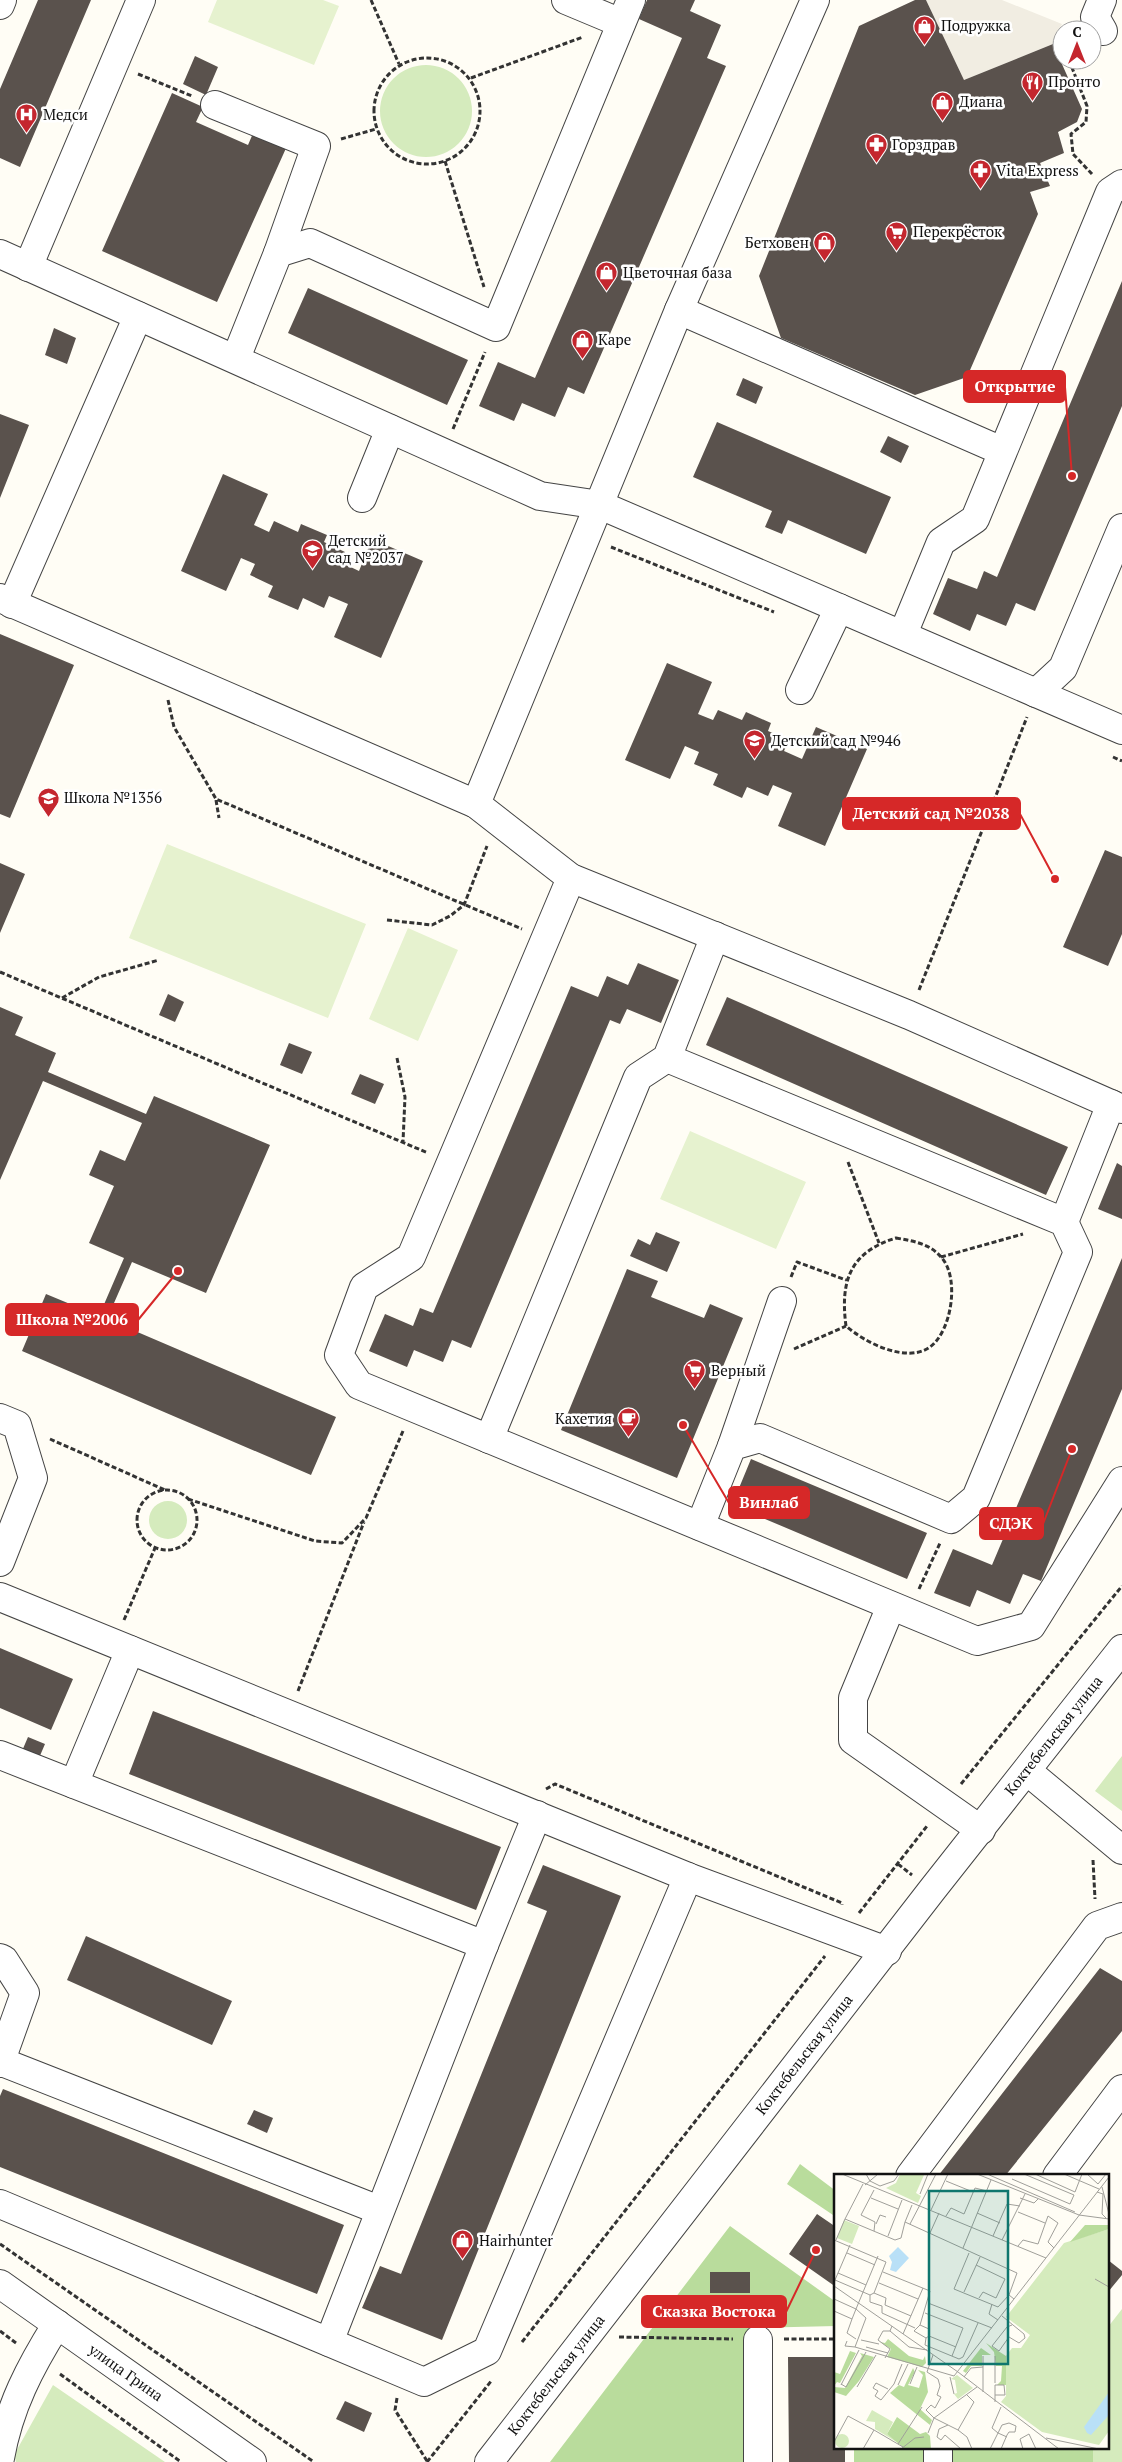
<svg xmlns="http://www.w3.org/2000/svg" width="1122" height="2462" font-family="'PT Serif',serif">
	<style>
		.green { fill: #d5ebbd }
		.forest { fill: #b9dc9c }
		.pitch { fill: #e6f2cf }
		.plaza { fill: #f1ede2 }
		.building { fill: #5a524d }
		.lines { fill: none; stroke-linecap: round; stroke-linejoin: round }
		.minor-casing { stroke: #444; stroke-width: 30 }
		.path { stroke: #333; stroke-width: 3; stroke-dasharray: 5 2.5; stroke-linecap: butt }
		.minor { stroke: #fff; stroke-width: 28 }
		.labels { text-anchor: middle; stroke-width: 5; stroke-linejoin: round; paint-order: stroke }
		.poi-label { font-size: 15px; fill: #111; stroke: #fff; text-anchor: start }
		.street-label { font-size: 15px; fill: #111; stroke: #fff }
		.inset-road { fill: none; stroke: #a09f9a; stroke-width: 1 }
		.view { fill: #0f766e; fill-opacity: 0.15; stroke: #0f766e; stroke-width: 2.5 }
		.inset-edge { fill: none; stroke: #111; stroke-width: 2.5 }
		.leader { fill: none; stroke: #d62828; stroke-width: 2 }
		.callout-dot { fill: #d62828; stroke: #fff; stroke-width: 2 }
		.callout { fill: #d62828; stroke: #d62828; stroke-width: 2 }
		.callout-label { font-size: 16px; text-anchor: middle; font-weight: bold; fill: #fff }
	</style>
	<rect width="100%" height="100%" fill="#fffdf5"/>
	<!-- green -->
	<path class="green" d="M380 111a46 46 0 1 1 92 0a46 46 0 1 1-92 0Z
		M149 1520a19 19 0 1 1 38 0a19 19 0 1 1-38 0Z
		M1122,1756V1811L1095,1791Z
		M1122,2309V2462H1093V2448H1108V2327Z
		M53,2385L165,2462H16L14,2455Z"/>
	<!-- forest -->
	<path class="forest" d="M800,2164L836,2191V2217L787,2184Z
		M730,2226L836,2302V2326L749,2328L745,2462H550Z
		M854,2448H925V2462H854Z
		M950,2448H1093V2462H950Z"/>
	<!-- pitch -->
	<path class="pitch" d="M217,0H323L339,6L314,65L208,22Z
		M167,844L366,924L328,1018L129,938Z
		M408,928L458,950L418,1041L369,1019Z
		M690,1131L806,1182L776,1249L660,1199Z"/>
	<!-- plaza -->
	<path class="plaza" d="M926,0H1002L1062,24L1053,44L964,80Z"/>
	<!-- building -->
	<path class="building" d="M38,0H91L20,167L0,158V89Z
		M647,0H695L690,11L721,25L707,58L726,66L584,394L568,387L555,417L522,403L514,421L479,406L498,362L535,378L682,38L639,19Z
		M915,0H926L964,80L1053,44L1082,109L1077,122L1058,132L1064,153L1040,163L1050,186L1030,192L1038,214L967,377L915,395L781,338L759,276L859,26Z
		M195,56L218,67L206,95L183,84Z
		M172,93L203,107L196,122L248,145L254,131L287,146L217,302L102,251Z
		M1122,281V406L1035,611L1016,603L1006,626L977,614L970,631L933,614L948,578L977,589L984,571L997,577Z
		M308,288L468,360L447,405L288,333Z
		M54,328L76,338L67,364L45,355Z
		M743,378L763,387L756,404L736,395Z
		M0,414L29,425L0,498Z
		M717,422L891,497L866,554L788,520L782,534L765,527L772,511L693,477Z
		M888,436L909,446L901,463L880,452Z
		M223,474L268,494L254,525L269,532L274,521L298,532L301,524L327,535L324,542L345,552L340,562L359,571L372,539L423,561L381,658L334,637L348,604L329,596L324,608L303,598L298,610L268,597L273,586L250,575L255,564L241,558L226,591L181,571Z
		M0,634L74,665L10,818L0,814Z
		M667,663L712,682L698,714L713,720L718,710L742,720L746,712L771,723L768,731L789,740L784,751L802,759L816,727L867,749L825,846L778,826L792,793L773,785L768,796L747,787L742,798L713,785L718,774L694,764L699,752L685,746L670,779L625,760Z
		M1105,850L1122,857V934L1108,966L1063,947Z
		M0,863L25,874L0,933Z
		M638,963L679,980L661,1023L627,1009L620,1024L610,1020L471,1348L452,1340L443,1362L414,1350L407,1367L369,1351L385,1314L413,1326L420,1308L433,1313L571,986L598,997L607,976L628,985Z
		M168,994L184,1002L175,1022L159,1015Z
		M727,997L1068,1147L1046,1195L706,1045Z
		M0,1007L23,1017L15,1035L56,1053L48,1072L146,1114L154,1096L270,1145L206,1293L132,1262L107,1319L336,1417L311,1475L22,1351L46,1294L99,1316L124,1258L89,1243L114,1186L89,1175L100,1150L125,1161L142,1123L43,1081L0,1180Z
		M289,1043L312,1052L302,1074L280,1065Z
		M360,1074L384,1084L375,1104L351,1094Z
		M1117,1163L1122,1166V1219L1098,1209Z
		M656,1232L680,1242L667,1272L630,1256L638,1239L650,1245Z
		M1122,1258V1389L1041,1581L1023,1574L1010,1604L977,1590L970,1607L934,1593L953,1549L992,1565Z
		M627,1269L658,1281L651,1297L704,1318L710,1304L743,1318L677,1478L561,1430Z
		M751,1459L927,1533L907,1579L732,1505Z
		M0,1648L73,1679L51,1730L0,1708Z
		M153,1711L501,1847L476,1910L129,1774Z
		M28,1737L45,1744L39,1758L22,1751Z
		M543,1865L621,1896L442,2340L362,2308L380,2266L401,2274L547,1911L527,1903Z
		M86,1936L232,2001L212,2045L67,1980Z
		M1100,1968L1122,1981V2031L1005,2176H938Z
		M3,2089L344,2225L317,2294L0,2167V2096Z
		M254,2110L273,2118L267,2133L247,2124Z
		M817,2214L836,2227V2287L789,2254Z
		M1108,2260L1122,2271V2275L1108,2292Z
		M710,2272H750V2293H710Z
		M788,2357H836V2448H845V2462H789Z
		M345,2401L372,2413L364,2432L336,2419Z"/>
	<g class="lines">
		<defs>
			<g id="minor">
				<path d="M566,0L621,23"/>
				<path d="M1102,0L1095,17L1103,31"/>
				<path d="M0,5L2,0"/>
				<path d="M215,105L316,146L278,253"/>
				<path d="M0,254L540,496L600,505L1122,730"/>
				<path d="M28,267L141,0"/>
				<path d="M679,310L1002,451"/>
				<path d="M236,358L278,253L310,243L496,327L631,0"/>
				<path d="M362,498L390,429"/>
				<path d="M0,598L476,804L571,878L909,1015L1122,1109"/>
				<path d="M12,604L138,316"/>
				<path d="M903,634L941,542L975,519L1110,192L1122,184"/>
				<path d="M800,690L839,608"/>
				<path d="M1036,693L1063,668L1122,528"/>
				<path d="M476,804L679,310L815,0"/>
				<path d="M571,878L411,1257L364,1287L339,1355L359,1385L977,1641L1031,1626L1122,1481"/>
				<path d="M667,1058L1064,1222L1078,1252L976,1498L951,1519L760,1438L732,1446L700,1526"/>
				<path d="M1064,1222L1111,1104"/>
				<path d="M0,1418L17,1425L33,1478L0,1562"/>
				<path d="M489,1439L638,1077L667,1058L715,936"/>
				<path d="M732,1446L782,1301"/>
				<path d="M0,1597L688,1877L887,1951"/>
				<path d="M891,1606L853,1698V1740L981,1830"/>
				<path d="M0,1755L484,1945L329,2342"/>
				<path d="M1027,1771L1122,1850"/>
				<path d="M74,1784L130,1650"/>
				<path d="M484,1945L537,1815"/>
				<path d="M0,1958L4,1960L25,1993L0,2063"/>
				<path d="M2,2062L379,2210"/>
				<path d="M910,2176L1097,1926L1122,1917"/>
				<path d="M1057,2176L1122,2089"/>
				<path d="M0,2204L424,2382L487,2351L688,1877"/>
				<path id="s1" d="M0,2284L252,2462"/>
				<path d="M758,2340V2462"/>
				<path d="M938,2448V2462"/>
				<path d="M0,2458C9,2407 30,2367 57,2324"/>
				<path id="s2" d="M489,2462L932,1890L1122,1649"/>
			</g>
		</defs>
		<!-- minor casing -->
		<use href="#minor" class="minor-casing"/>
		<!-- path -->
		<path class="path" d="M371,0L399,64
			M1058,33L1062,43
			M374 111a53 53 0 1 1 106 0a53 53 0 1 1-106 0Z
			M1069,60L1087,106L1086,122L1071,134L1073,154L1092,174
			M138,74L192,96
			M471,78L583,37
			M341,139L376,129
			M445,161L484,287
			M453,429L485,352
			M611,547L774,612
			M168,700L174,727L216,799L522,929
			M1113,757L1122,761
			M216,800L219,818
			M387,920L432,925L450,916L464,905L487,846
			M0,972L428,1153
			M919,990L1027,717
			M62,998L99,977L159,960
			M397,1058L405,1097L403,1142
			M848,1162L879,1243
			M896,1238C912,1241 929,1243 941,1257C960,1277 952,1331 930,1347C906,1364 864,1342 846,1326C840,1281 850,1252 896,1238Z
			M941,1257L1023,1234
			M791,1277L797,1262L846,1280
			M794,1349L846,1326
			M50,1439L165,1490
			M137 1520a30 30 0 1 1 60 0a30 30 0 1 1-60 0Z
			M188,1499L315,1541L342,1543L366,1518L403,1431
			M919,1589L940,1543
			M124,1620L155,1548
			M298,1691L364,1522
			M961,1784L1122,1586
			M546,1789L555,1784L842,1903V1905
			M1093,1860L1095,1899
			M898,1864L912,1875
			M859,1913L927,1826
			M0,2244L314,2462
			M0,2331L16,2343
			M619,2337L733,2339
			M784,2339H836
			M522,2342L825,1956
			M60,2374L181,2462
			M397,2398L395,2410L427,2461
			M427,2462L492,2380"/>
		<!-- minor -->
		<use href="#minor" class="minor"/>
	</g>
	<!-- icons -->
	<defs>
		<symbol id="shop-pin" viewBox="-11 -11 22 30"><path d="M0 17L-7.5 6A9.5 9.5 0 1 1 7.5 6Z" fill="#c4262e" stroke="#fff"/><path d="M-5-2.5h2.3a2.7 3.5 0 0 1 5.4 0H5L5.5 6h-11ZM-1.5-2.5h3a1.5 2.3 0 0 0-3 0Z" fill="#fff"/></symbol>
		<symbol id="restaurant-pin" viewBox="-11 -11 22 30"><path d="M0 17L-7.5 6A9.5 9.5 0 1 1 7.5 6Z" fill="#c4262e" stroke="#fff"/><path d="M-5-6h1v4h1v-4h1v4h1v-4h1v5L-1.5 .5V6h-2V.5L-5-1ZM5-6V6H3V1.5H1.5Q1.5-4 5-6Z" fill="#fff"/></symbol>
		<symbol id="hospital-pin" viewBox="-11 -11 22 30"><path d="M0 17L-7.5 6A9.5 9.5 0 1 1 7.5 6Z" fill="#c4262e" stroke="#fff"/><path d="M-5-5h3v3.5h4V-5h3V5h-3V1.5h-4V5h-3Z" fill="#fff"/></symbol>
		<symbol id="pharmacy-pin" viewBox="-11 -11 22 30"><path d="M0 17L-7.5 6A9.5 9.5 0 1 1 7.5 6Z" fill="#c4262e" stroke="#fff"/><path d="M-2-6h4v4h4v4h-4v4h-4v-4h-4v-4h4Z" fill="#fff"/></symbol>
		<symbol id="supermarket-pin" viewBox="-11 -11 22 30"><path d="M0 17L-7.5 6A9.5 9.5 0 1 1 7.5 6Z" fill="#c4262e" stroke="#fff"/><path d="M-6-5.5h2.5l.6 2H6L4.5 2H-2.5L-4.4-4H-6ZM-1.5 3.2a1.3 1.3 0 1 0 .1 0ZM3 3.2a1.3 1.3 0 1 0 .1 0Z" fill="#fff"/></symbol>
		<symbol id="school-pin" viewBox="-11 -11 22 30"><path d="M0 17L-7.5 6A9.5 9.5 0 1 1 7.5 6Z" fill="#c4262e" stroke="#fff"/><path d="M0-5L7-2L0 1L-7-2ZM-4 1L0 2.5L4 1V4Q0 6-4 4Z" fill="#fff"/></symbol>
		<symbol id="cafe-pin" viewBox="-11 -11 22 30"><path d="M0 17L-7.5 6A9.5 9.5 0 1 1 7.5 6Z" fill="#c4262e" stroke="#fff"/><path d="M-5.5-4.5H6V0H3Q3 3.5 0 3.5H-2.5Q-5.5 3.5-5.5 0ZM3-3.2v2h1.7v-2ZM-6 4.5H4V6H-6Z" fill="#fff"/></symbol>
	</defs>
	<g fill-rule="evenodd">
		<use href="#shop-pin" x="912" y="14" width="25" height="34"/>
		<use href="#restaurant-pin" x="1020" y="70" width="25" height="34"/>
		<use href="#shop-pin" x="930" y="90" width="25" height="34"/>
		<use href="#hospital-pin" x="14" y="102" width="25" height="34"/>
		<use href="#pharmacy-pin" x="864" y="132" width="25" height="34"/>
		<use href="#pharmacy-pin" x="968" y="158" width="25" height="34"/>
		<use href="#supermarket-pin" x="884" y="220" width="25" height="34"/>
		<use href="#shop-pin" x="812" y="230" width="25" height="34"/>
		<use href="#shop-pin" x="594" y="260" width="25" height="34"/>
		<use href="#shop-pin" x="570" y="328" width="25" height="34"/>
		<use href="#school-pin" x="300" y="538" width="25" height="34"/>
		<use href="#school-pin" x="742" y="728" width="25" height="34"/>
		<use href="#school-pin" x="36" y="786" width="25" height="34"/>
		<use href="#supermarket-pin" x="682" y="1358" width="25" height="34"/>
		<use href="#cafe-pin" x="616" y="1406" width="25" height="34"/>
		<use href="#shop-pin" x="450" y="2228" width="25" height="34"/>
	</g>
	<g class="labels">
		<!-- poi labels -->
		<g class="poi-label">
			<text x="941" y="31">Подружка</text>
			<text x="1048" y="87">Пронто</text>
			<text x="959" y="107">Диана</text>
			<text x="43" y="120">Медси</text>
			<text x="892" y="150">Горздрав</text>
			<text x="996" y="176">Vita Express</text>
			<text x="913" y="237">Перекрёсток</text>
			<text x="809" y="248" text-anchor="end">Бетховен</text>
			<text x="623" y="278">Цветочная база</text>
			<text x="598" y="345">Каре</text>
			<text x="328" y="546">Детский<tspan x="328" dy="17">сад №2037</tspan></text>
			<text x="771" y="746">Детский сад №946</text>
			<text x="64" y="803">Школа №1356</text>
			<text x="711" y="1376">Верный</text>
			<text x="612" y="1424" text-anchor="end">Кахетия</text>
			<text x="479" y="2246">Hairhunter</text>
		</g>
		<!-- street labels -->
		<g class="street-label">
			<text dy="5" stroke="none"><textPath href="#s2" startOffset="920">Коктебельская улица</textPath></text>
			<text dy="5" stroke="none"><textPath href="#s2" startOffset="515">Коктебельская улица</textPath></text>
			<text dy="5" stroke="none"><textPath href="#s1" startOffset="154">улица Грина</textPath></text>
			<text dy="5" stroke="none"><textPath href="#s2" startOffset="110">Коктебельская улица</textPath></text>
		</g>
	</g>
	<!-- overview -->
	<g transform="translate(834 2174)">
		<rect width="275" height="275" fill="#fffdf5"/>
		<path d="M66,0L90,1L82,19L87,22L84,29L52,14L62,9ZM10,46L25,52L18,70L3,64ZM275,55V257L265,271L208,258L167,228L172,222V182L178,174H187L196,161L172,143L230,69ZM123,201L139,214L124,225L120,220L123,219L121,206L117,205ZM38,236L59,248L53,260L66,270L41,255V248L32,247ZM1 267a7 7 0 1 1 14 0a7 7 0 1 1-14 0Z" fill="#d5ebbd"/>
		<path d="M251,51H275V55L236,68ZM54,165L75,182L89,186L91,182L92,189L88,193L53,183L57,175L46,168L51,169ZM152,169L172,182V217V211H163L167,207L168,192H162L160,178ZM147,174L157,181H148V192H137L132,199L129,197ZM16,177L22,179L6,209L3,208L0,212V198L6,200ZM26,179L40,183L25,207L12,222L0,218V213L11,214L28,182ZM79,194L81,198L74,211L85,214L89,201L84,196L91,198L94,218L86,235L98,246L96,251L56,219L65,211L70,213ZM63,243L86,260L92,258L96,262L97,275H71L53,260Z" fill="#b9dc9c"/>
		<path d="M64,73L75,84L62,98L56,96L58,88L55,82ZM275,218L274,242L257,261L253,259L250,253Z" fill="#b9e0f7"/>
		<path class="inset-road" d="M8,0L212,84M32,0L36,7L46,12L60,7L65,0M143,0L245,41L275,45M153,0L241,38M190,0L240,21M201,0L241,18L248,0M230,0L265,15M253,0L264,10L272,0M178,5L236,30L240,21M112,7L139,18M29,10L11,45L61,66L67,64L71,48M31,11L44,0M268,13L275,40M263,18L269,20L268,40L272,44M86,20L94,0M37,24L64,35M186,24L200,29L204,25M78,31L71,48L183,99L175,121L180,125M97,36L114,0M184,38L211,49M143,39L166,49M112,42L117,34L130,40L141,14L153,17M42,50L46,41L52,43M76,50L102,0M40,57L41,48L27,41L40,16M96,59L105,39M54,62L68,26M159,62L173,30L186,32M0,66L52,88L40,119L36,121L1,106L0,110M2,66L11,45M168,66L191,20M184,72L189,66L204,70L214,42L224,49L214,68L220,74M129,74L157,6M13,79L41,91M135,79L120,115L164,133L175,121M44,82L22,135L32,144L21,173L120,202L275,3M142,91L171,105L162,124L149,118L145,124M49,98L96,117L86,151L80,157L92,164L95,162V155L86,151M4,99L32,111M261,105L275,113M1,106L16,71M45,109L84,125M0,112L124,198L225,275M130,118L146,83M40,119L52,124L51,131L77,142M36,121V128L48,132V139L81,154M0,125L22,135L18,145L0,137M94,129L158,154M158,130L155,140L164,146M91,139L129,154L118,182M168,142L190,160L191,164L185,169L175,163L165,177L158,172L173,153L178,151M18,145L13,159L22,165M58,152L56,157L75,173L93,176M69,160L89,114M95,162L122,173M92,164L91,171L125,185L129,183L144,149M27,166L45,170M13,167L11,172L21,173M32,173L54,179M99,181L93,198L104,205L106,212L103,221L107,223L101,234L97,231L92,236L100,244L143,213M149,182V218M161,182V209M51,184L56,175L44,166L49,157H56M116,203L120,220M130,203L137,194L149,193M7,210L12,213L32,178M76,210L83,193M7,211L25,176M64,211L74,190M23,213L42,181M54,215L42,209L39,214L44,217L41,222L47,226L60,210L68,190M133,221L140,228L124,256L133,263L138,275M161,221V211H170L171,221H161V228M114,251L105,255L103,263L107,266L111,261L127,275M40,256L69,273M94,259L100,244L124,256M212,264L265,275M0,268L14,242L40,256L29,275M64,270L88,233M67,275L81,264L90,263M156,275L164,259L158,254L167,233M167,275L173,261L175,258H181L182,252L175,249L168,251L164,259L173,263M189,275L186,265L195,260L202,275"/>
		<path class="view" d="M95,17H174V190H95Z"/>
		<rect width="275" height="275" class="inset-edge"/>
	</g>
	<!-- callouts -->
	<path class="leader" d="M1072 476L1065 387M1055 879L1020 814M178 1271L138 1320M683 1425L729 1503M1072 1449L1043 1524M816 2250L786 2312"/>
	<g class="callout-dot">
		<circle cx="1072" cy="476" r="5"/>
		<circle cx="1055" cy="879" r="5"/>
		<circle cx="178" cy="1271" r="5"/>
		<circle cx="683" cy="1425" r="5"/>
		<circle cx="1072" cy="1449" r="5"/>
		<circle cx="816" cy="2250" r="5"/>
	</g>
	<g class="callout">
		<rect x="964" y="371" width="101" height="31" rx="5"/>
		<rect x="843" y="798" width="177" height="31" rx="5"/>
		<rect x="6" y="1304" width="132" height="31" rx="5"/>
		<rect x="729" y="1487" width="80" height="31" rx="5"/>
		<rect x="980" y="1508" width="63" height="31" rx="5"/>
		<rect x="642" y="2296" width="144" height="31" rx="5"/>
	</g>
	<g class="callout-label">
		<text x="1015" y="392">Открытие</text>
		<text x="931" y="819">Детский сад №2038</text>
		<text x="72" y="1325">Школа №2006</text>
		<text x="769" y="1508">Винлаб</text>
		<text x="1011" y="1529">СДЭК</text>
		<text x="714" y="2317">Сказка Востока</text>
	</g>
	<!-- north arrow -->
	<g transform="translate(1077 45)"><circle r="24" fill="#ffffff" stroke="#a0a0a0"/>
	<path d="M0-4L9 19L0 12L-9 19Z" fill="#c4262e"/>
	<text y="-8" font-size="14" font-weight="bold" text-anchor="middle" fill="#111111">С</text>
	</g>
</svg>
